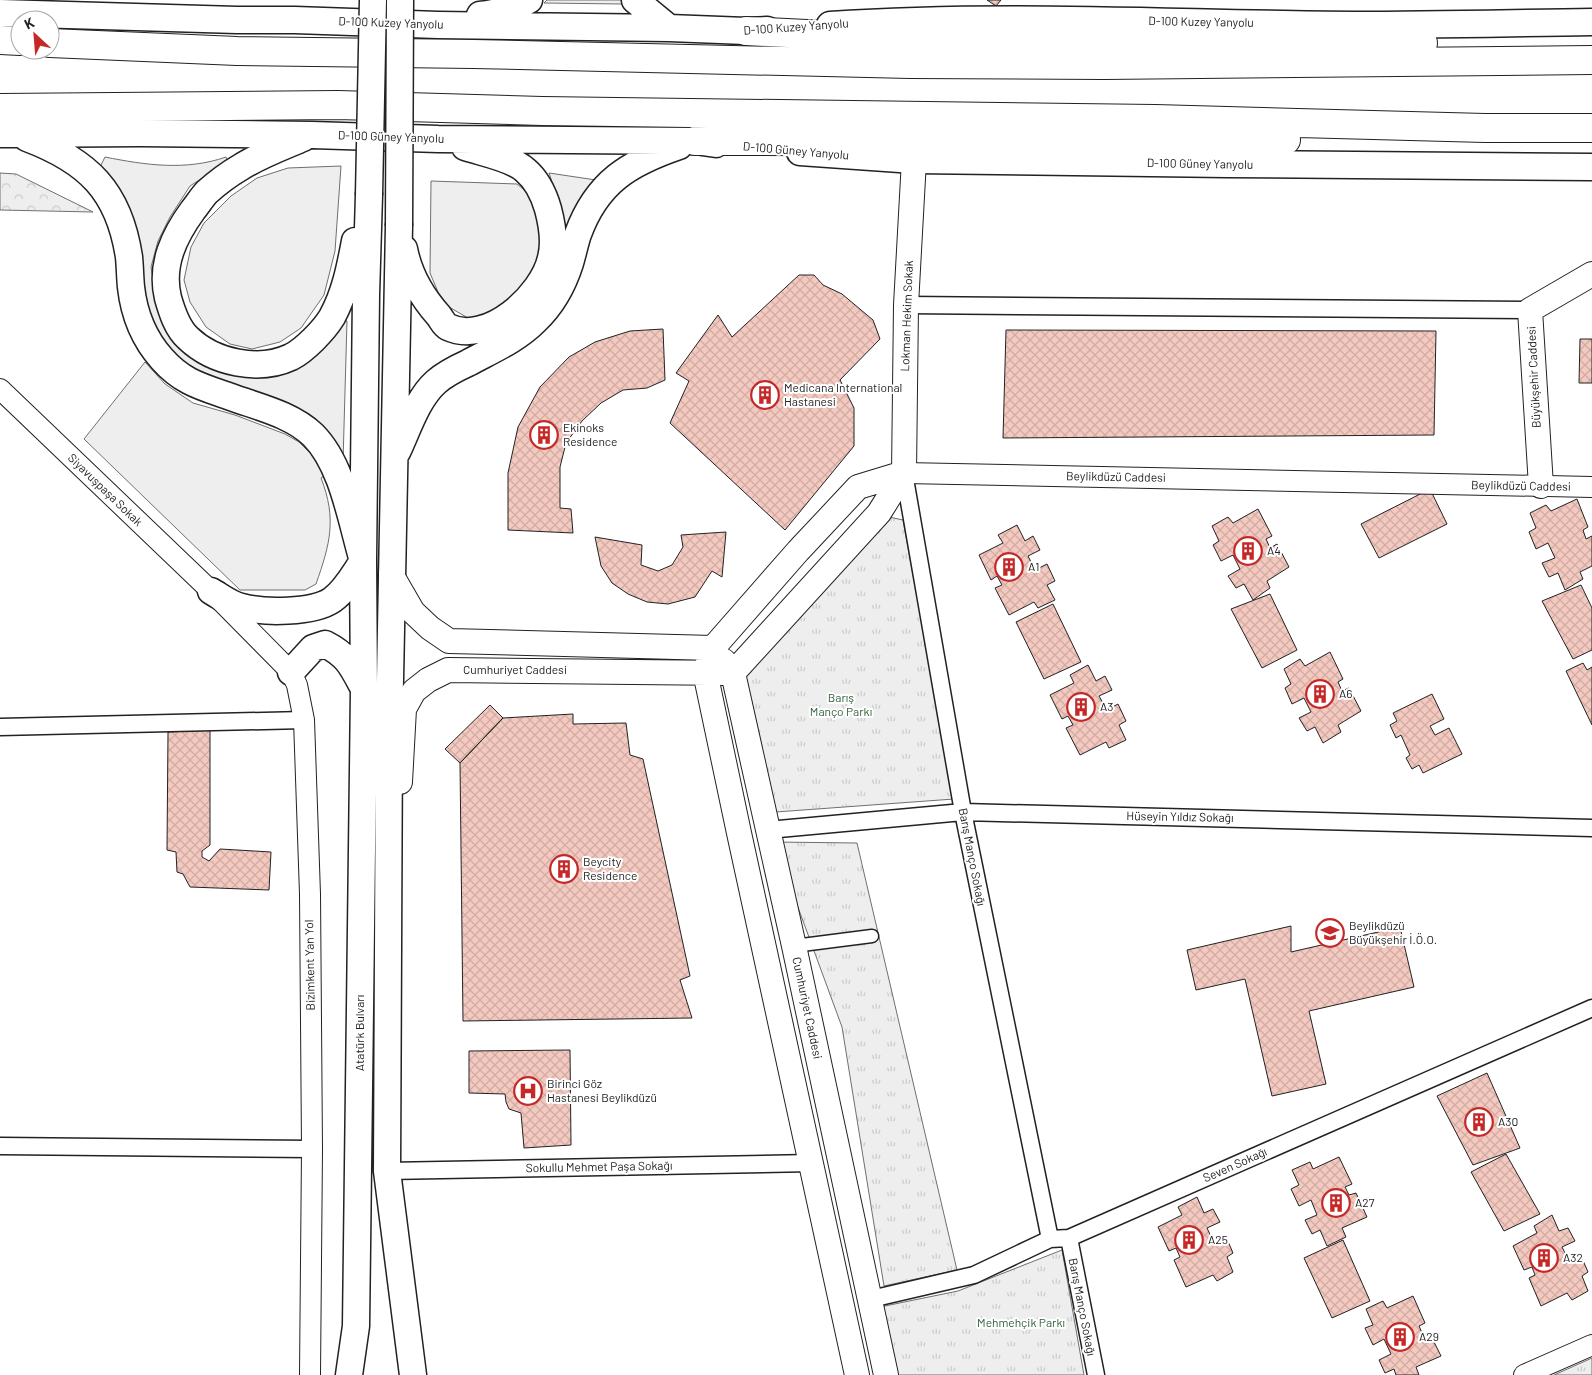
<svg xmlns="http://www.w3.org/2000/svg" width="1592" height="1375" font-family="Barlow,sans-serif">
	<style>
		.grass { fill: #eee; stroke: #6f6f6f }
		.forest { fill: url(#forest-crowns); stroke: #6f6f6f }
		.park { fill: url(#park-tufts); stroke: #6f6f6f }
		.building { fill: url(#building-cross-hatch); stroke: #222 }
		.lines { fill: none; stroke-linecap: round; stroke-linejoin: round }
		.pedestrian-casing { stroke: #222; stroke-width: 15 }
		.minor-casing { stroke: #222; stroke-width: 19 }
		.tertiary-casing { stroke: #222; stroke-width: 22 }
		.secondary-casing { stroke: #222; stroke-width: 26 }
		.primary-casing { stroke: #222; stroke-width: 29 }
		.trunk-casing { stroke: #222; stroke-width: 30 }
		.pedestrian { stroke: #fff; stroke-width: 12 }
		.minor { stroke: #fff; stroke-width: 16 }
		.tertiary { stroke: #fff; stroke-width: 20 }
		.secondary { stroke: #fff; stroke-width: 24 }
		.primary { stroke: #fff; stroke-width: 26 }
		.trunk { stroke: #fff; stroke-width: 28 }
		.primary-bridge-casing { stroke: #222; stroke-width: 29; stroke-linecap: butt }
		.primary-bridge { stroke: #fff; stroke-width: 26 }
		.labels { text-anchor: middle; stroke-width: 4; stroke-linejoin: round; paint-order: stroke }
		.street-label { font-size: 12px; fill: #222; stroke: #fff }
		.poi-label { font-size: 12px; fill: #222; stroke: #fff; text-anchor: start }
		.park-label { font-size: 12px; fill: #2f5e38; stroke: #fff }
	</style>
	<defs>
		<pattern id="forest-crowns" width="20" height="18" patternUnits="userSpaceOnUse" patternTransform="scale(1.25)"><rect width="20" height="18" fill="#eee"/><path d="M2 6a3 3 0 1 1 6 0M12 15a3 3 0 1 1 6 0" fill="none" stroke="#ccc"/></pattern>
		<pattern id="park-tufts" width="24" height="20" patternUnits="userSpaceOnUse" patternTransform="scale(1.25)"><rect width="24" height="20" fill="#eee"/><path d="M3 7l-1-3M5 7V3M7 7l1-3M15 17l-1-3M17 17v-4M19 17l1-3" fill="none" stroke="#ccc"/></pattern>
		<pattern id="building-cross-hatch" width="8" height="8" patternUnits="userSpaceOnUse" patternTransform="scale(1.25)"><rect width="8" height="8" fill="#f3c9c0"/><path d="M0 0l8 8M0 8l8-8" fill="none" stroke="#d0aca5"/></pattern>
	</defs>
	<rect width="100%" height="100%" fill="#fff"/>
	<!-- grass -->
	<path class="grass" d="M547,0H623L624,1L622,4L544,3Z
		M105,157C145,165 186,171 226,157L228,161L190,186L170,217L158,241L151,267L156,299L244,375H278L315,353L341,320L347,321L343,462L177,364L151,322L100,167Z
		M341,166L335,251L324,295L301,328L280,342L252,349L230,344L206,327L190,302L184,280L191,247L204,223L231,196L257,178L288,168Z
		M549,173L596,180L562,252L560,205Z
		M431,181L517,184L533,197L542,240L539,255L526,283L514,301L489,316L468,318L449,307L438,292L430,273Z
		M145,362L165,384L193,403L235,415L285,434L299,442L312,455L324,476L321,478C337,519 330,544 316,584L305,590H240L84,439Z"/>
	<!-- forest -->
	<path class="forest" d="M0,173L16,174L93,212L0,210Z"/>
	<!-- park -->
	<path class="park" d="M889,517L903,520L954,799L762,813L739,674Z
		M774,842L857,843L957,1270L884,1286L842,1027Z
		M1062,1250L1084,1375H894L880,1307L958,1291Z
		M1592,1358V1375H1554Z"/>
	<!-- building -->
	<path class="building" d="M987,0H1001L996,6Z
		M799,275H814L823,285L842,294L873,320L880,339L840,380L854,408V446L785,530L670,423L689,381L676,373L718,315L732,337Z
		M663,329L665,380L647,388L623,390L601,403L582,421L566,443L560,467V508L571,509L573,533L508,530V473L518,427L540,387L569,357L595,342L630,331Z
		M1006,330L1436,331L1434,435L1003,438Z
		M1580,339H1592V383H1579Z
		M1430,489L1447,524L1379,558L1361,524Z
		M1577,499L1588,527L1583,530L1586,539L1592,536V566L1580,572L1583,579L1565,590L1558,573L1549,577L1542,563L1555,558L1548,543L1536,549L1529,532L1536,528L1530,513L1546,505L1551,511Z
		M1258,509L1272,536L1266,539L1270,548L1277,544L1289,567L1267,581L1270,588L1253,600L1244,584L1236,588L1228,576L1240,569L1233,555L1221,561L1213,545L1219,541L1212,526L1228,517L1233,523Z
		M1017,525L1025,541L1033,536L1040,550L1028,556L1035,570L1047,564L1055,581L1047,585L1055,600L1038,608L1034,602L1009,615L995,588L1002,585L997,576L991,580L979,555L1003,543L998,535Z
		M726,532L722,577L712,571L695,597L668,604L647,602L628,594L612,583L601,566L595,537L642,545L641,565L658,571L672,565L683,547L681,535Z
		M1581,585L1592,608V650L1573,659L1542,601Z
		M1270,594L1297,650L1262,668L1231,609Z
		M1053,604L1081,662L1044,679L1016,622Z
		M1330,652L1343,679L1338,682L1342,691L1349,688L1361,711L1338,725L1341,732L1323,743L1315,727L1307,731L1299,718L1311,712L1304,698L1292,704L1285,688L1291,684L1284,669L1300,659L1305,666Z
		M1583,663L1587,670L1592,667V725L1566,671Z
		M1088,665L1096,681L1105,676L1112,690L1099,696L1107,710L1118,704L1126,721L1119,725L1126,740L1109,748L1106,742L1080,755L1066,728L1073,725L1068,716L1062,719L1050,695L1074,683L1070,675Z
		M1432,694L1444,719L1430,726L1435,735L1449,728L1462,754L1423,773L1419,765L1412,769L1406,758L1410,755L1401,735L1396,738L1390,725L1397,721L1393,713Z
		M490,705L503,718L460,763L445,749Z
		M573,714V724L626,723L630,755L643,759L690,976L680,980L692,1018L463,1021L460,763L503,718Z
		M210,730V845L202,851V857L209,861L220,849L271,852L269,890L190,887L183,874L177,872L176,852L167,850L168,732Z
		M1291,926V952L1400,927L1414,987L1309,1011L1326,1084L1272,1096L1245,979L1196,990L1187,950Z
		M570,1050L571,1145L524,1148L521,1113L509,1109L506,1102L505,1094L469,1093V1051Z
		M1487,1073L1520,1148L1473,1165L1437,1096Z
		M1506,1154L1540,1214L1504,1231L1471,1172Z
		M1339,1157L1352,1184L1345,1187L1349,1195L1356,1193L1367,1217L1342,1228L1346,1237L1327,1246L1320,1230L1312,1234L1305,1220L1317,1215L1311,1200L1299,1206L1291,1189L1299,1185L1292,1170L1310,1162L1313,1169Z
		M1197,1197L1204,1213L1213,1209L1220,1222L1207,1228L1214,1243L1226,1237L1233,1253L1227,1257L1233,1272L1217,1281L1213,1275L1186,1287L1174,1260L1180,1257L1176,1248L1169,1251L1158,1227L1182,1215L1178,1207Z
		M1552,1215L1559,1231L1568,1228L1575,1241L1562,1247L1569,1261L1581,1256L1588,1272L1582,1276L1588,1291L1572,1300L1567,1293L1541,1306L1529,1278L1535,1275L1532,1267L1524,1270L1513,1246L1537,1233L1534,1226Z
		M1343,1240L1370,1301L1332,1318L1304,1258Z
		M1413,1296L1425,1323L1419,1326L1423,1335L1429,1332L1441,1356L1416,1367L1419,1375H1396L1394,1369L1385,1373L1379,1360L1391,1354L1384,1339L1373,1345L1365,1328L1373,1325L1366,1309L1383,1301L1387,1308Z"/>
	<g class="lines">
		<defs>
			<path id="pedestrian" d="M794,946L872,936"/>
			<path id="minor" d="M906,305L1530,310
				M904,473L963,812L1050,1239
				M0,727L304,720
				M768,830L963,812L1592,828
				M0,1146L312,1149
				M387,1171L812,1163
				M1069,1238L1096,1375
				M871,1299L974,1275L1050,1239L1069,1238L1592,1008"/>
			<path id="tertiary" d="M0,389L211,591L291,672L297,685L304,720L310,894L312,1149L310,1375
				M904,473L1592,487
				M1524,1375L1592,1345"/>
			<path id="secondary" d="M904,473L906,305L914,160
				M1541,486L1530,310L1592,274
				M391,574L413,612L430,628L449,641L713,648
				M724,661L733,673L794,946L886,1375
				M400,782L404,709L414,691L428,680L448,670L733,673L879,513L904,473
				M857,1375L739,833L705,672L713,648L798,551L858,487L904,473"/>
			<path id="primary" d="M635,0L669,28
				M0,13L237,20H295L438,25L669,28L746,31L767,30
				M480,15C498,13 513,9 529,0
				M830,25C1005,13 1180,24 1355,25C1434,25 1513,23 1592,22
				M0,134L140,133L312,135L438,139L695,141L716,144
				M27,138C88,161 119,191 129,257C130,267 130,277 131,287C134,314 144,339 162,359C183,383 203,387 231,397C258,407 291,414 313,435C343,465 351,521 363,561C354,574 346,590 332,600C313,613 264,613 242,607C231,605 220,596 211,591
				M303,138C282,147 260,155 241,167C229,174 217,183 207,192C202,197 198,204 193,210C174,236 160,265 168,298C172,312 177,328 188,338C214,363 259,372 291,357C305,350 324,330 332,317C345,293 350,268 355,241
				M800,152L914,160L1227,164L1592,167
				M399,226L389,730L387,1171L413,1375
				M404,249C409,275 422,297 439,316C442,320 444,325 448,327C488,346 543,295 551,258C555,243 552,224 548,209C544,195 537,180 525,170C512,158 483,153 465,147
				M397,452C408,429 417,399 436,382C445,374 457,368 468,363C492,350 516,340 535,321C552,305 563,285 570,263C573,253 575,243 578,234C597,182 629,163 679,146
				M291,672L313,648L325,644C347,655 352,666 363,687
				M349,1375L356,1326L364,690L363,561L366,295L369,195"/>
			<path id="trunk" d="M746,31L887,38L1423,43
				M0,40L20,41
				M50,43L237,51L473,54L910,64L1104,65L1592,60
				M0,108L338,105L542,111L1155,119L1485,128H1592
				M695,141C892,140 1089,145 1286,140"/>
		</defs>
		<!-- pedestrian casing -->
		<use href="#pedestrian" class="pedestrian-casing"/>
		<!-- minor casing -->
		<use href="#minor" class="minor-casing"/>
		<!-- tertiary casing -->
		<use href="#tertiary" class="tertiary-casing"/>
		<!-- secondary casing -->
		<use href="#secondary" class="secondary-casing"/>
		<!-- primary casing -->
		<use href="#primary" class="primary-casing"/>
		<!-- trunk casing -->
		<use href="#trunk" class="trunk-casing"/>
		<!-- pedestrian -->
		<use href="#pedestrian" class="pedestrian"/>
		<!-- minor -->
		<use href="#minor" class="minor"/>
		<!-- tertiary -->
		<use href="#tertiary" class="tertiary"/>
		<!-- secondary -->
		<use href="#secondary" class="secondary"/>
		<!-- primary -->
		<use href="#primary" class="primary"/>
		<!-- trunk -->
		<use href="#trunk" class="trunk"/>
		<defs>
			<path id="primary-bridge" d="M369,195L373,0
				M399,226L400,0"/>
		</defs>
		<!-- primary-bridge casing -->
		<use href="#primary-bridge" class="primary-bridge-casing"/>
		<!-- primary-bridge -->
		<use href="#primary-bridge" class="primary-bridge"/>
	</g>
	<!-- icons -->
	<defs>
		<symbol id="building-ring" viewBox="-11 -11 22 22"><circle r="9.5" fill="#fff" stroke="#c62828" stroke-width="1.5"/><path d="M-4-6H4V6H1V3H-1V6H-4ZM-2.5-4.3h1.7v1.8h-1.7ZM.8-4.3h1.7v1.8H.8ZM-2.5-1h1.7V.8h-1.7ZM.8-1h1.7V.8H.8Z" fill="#c62828"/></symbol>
		<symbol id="school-ring" viewBox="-11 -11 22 22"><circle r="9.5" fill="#fff" stroke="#c62828" stroke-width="1.5"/><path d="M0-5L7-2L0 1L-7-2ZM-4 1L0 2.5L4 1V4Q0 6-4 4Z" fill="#c62828"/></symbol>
		<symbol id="hospital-ring" viewBox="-11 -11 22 22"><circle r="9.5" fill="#fff" stroke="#c62828" stroke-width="1.5"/><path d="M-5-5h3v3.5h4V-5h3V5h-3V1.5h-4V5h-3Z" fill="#c62828"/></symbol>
	</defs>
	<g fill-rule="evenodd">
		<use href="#building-ring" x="749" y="379" width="32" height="32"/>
		<use href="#building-ring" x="528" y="419" width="32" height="32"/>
		<use href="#building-ring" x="1232" y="535" width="32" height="32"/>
		<use href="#building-ring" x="993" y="551" width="32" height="32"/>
		<use href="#building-ring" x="1304" y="678" width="32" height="32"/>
		<use href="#building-ring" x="1065" y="691" width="32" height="32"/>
		<use href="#building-ring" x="548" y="853" width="32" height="32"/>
		<use href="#school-ring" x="1314" y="917" width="32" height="32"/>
		<use href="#hospital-ring" x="512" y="1075" width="32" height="32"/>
		<use href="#building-ring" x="1463" y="1106" width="32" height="32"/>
		<use href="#building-ring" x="1320" y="1187" width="32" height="32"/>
		<use href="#building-ring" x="1173" y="1224" width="32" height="32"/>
		<use href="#building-ring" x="1528" y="1242" width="32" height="32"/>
		<use href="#building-ring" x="1384" y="1321" width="32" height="32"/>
	</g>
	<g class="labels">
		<!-- street labels -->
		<g class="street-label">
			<text transform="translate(1201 22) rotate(1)" y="4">D-100 Kuzey Yanyolu</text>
			<text transform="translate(391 23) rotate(2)" y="4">D-100 Kuzey Yanyolu</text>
			<text transform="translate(796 27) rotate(-4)" y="4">D-100 Kuzey Yanyolu</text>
			<text transform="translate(391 137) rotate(2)" y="4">D-100 Güney Yanyolu</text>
			<text transform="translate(796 151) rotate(5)" y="4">D-100 Güney Yanyolu</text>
			<text transform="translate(1200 164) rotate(1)" y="4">D-100 Güney Yanyolu</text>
			<text transform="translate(907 316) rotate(-88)" y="4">Lokman Hekim Sokak</text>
			<text transform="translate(1534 377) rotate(-93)" y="4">Büyükşehir Caddesi</text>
			<text transform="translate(1116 477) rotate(1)" y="4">Beylikdüzü Caddesi</text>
			<text transform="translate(1521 486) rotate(1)" y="4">Beylikdüzü Caddesi</text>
			<text transform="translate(105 490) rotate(44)" y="4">Siyavuşpaşa Sokak</text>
			<text x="515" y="674">Cumhuriyet Caddesi</text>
			<text transform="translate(1180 817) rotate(1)" y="4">Hüseyin Yıldız Sokağı</text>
			<text transform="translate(972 857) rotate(79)" y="4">Barış Manço Sokağı</text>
			<text transform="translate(310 965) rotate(-91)" y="4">Bizimkent Yan Yol</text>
			<text transform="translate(807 1008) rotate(78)" y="4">Cumhuriyet Caddesi</text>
			<text transform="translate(360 1033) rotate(-90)" y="4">Atatürk Bulvarı</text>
			<text transform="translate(1235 1165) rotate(-24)" y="4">Seven Sokağı</text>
			<text transform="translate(599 1167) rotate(-1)" y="4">Sokullu Mehmet Paşa Sokağı</text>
			<text transform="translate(1082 1307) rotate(79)" y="4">Barış Manço Sokağı</text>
		</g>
		<!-- poi labels -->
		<g class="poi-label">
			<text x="784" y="392">Medicana International<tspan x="784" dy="14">Hastanesi</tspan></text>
			<text x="563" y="432">Ekinoks<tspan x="563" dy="14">Residence</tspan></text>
			<text x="1267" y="555">A4</text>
			<text x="1028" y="571">A1</text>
			<text x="1339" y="698">A6</text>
			<text x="1100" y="711">A3</text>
			<text x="583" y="866">Beycity<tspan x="583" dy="14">Residence</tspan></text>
			<text x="1349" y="930">Beylikdüzü<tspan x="1349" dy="14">Büyükşehir İ.Ö.O.</tspan></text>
			<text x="547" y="1088">Birinci Göz<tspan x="547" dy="14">Hastanesi Beylikdüzü</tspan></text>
			<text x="1498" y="1126">A30</text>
			<text x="1355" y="1207">A27</text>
			<text x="1208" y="1244">A25</text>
			<text x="1563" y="1262">A32</text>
			<text x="1419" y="1341">A29</text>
		</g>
		<!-- park labels -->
		<g class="park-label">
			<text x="841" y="702">Barış<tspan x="841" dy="14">Manço Parkı</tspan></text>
			<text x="1021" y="1327">Mehmehçik Parkı</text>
		</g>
	</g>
	<!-- north arrow -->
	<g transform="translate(35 35) rotate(334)"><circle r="24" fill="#ffffff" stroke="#a7a7a7"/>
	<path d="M0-4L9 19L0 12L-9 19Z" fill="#c62828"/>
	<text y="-8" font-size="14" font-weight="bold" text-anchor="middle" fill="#222222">K</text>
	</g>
</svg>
